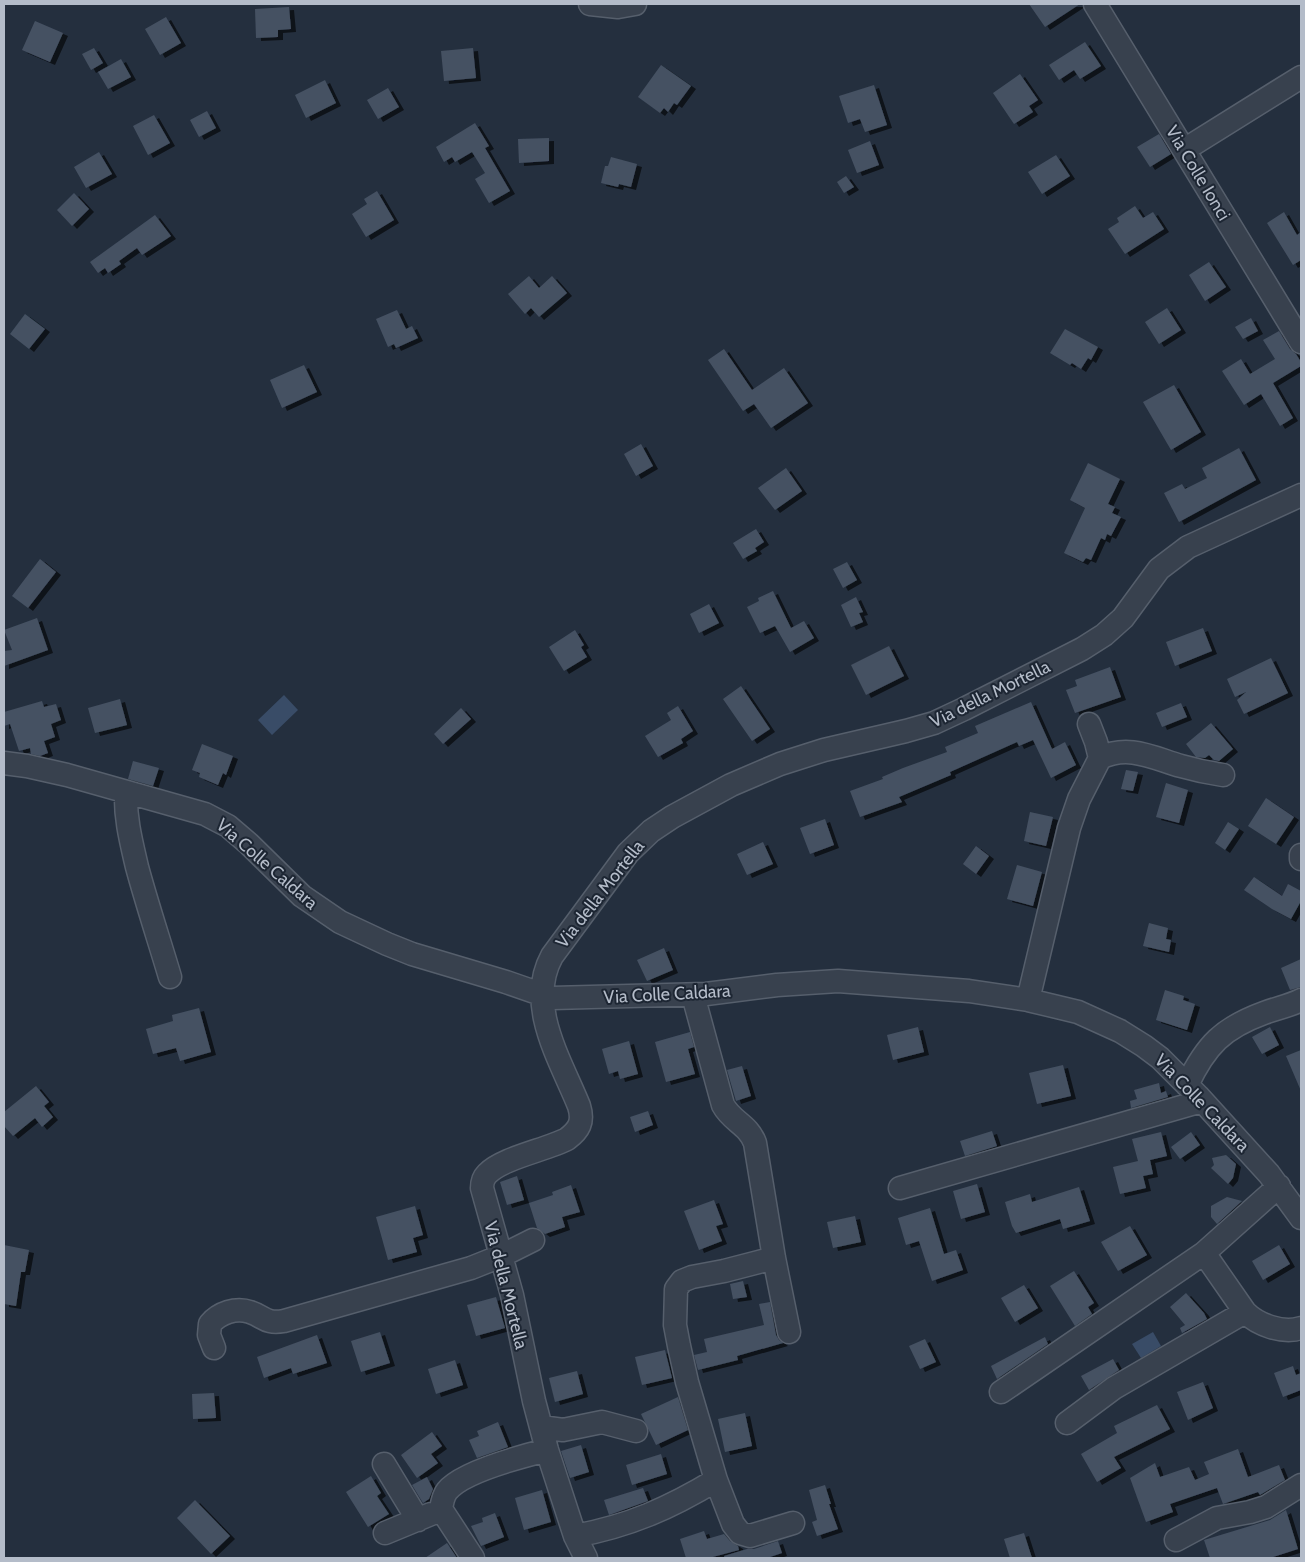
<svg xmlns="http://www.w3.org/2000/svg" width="1305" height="1562" font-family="Cabin,sans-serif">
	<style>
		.water { fill: #394c67 }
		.building { fill: #455162; filter: url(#shadow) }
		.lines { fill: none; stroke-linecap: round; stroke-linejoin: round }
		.minor-casing { stroke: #565f6c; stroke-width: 25 }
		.minor { stroke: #38414e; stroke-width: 22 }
		.labels { text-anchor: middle; stroke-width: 4; stroke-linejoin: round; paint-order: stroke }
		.street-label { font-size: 18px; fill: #b4bcc9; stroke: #1d2633 }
	</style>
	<defs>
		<filter id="shadow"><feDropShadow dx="5" dy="3" stdDeviation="0" flood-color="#0009"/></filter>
	</defs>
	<rect width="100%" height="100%" fill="#242f3e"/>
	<!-- water -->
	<path class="water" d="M284,695L298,710L272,735L258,720Z
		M1153,1332L1161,1346L1141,1358L1132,1344Z"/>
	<!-- building -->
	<path class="building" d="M1029,4H1080L1045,27Z
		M289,7L291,29L278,30V37L256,38L255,9Z
		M166,17L181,43L160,55L145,29Z
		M35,21L63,33L50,62L22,50Z
		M1085,42L1101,66L1080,79L1074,70L1059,80L1049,65Z
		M94,48L103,63L91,70L82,54Z
		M473,48L476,78L444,81L441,51Z
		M121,59L131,77L108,89L98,72Z
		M661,65L691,86L677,105L674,103L668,112L664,108L660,113L638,97Z
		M1020,74L1038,100L1029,106L1033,112L1014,124L993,93Z
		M325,80L336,103L306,118L295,95Z
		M874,85L887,125L865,132L860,119L848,123L839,96Z
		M388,88L399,107L378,119L367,100Z
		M207,111L216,128L199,137L190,120Z
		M154,115L170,143L148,155L133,126Z
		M475,123L489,146L485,148L510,191L489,203L475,179L485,173L472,152L455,162L452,157L444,162L436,147Z
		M1159,134L1171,154L1150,167L1137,147Z
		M549,138V161L519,163L518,139Z
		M870,141L879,165L857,173L848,150Z
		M99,152L112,174L86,188L74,167Z
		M1056,155L1070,176L1042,194L1028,172Z
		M611,157L637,164L631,187L619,184L618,187L601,183L605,166H608Z
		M846,176L854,187L844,193L837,182Z
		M377,191L394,220L366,237L352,214L367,204L364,199Z
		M74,193L89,209L72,226L57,210Z
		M1135,206L1143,218L1153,212L1164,229L1125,254L1108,229L1119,222L1117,218Z
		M1284,212L1297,235L1301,232V260L1293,265L1267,223Z
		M155,215L171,236L142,255L137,248L119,261L121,264L108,273L105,268L98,273L90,262Z
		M1209,262L1226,287L1205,301L1189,275Z
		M529,276L539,288L552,276L567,293L539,317L531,308L525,314L508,294Z
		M1167,308L1181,330L1159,344L1145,322Z
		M397,310L406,329L412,326L418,338L396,348L394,344L388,347L376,319Z
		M25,314L45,329L29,349L10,334Z
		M1251,318L1258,331L1243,339L1235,327Z
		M1065,329L1098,347L1091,360L1088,358L1081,369L1072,363L1070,365L1050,353Z
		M1279,331L1290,349L1296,354L1301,362V366L1273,383L1293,418L1280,426L1261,394L1244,405L1222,371L1241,359L1250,374L1275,359L1263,340Z
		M724,349L752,390L784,368L808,403L771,428L754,404L743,411L708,360Z
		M304,365L317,392L282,408L270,380Z
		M1174,385L1201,432L1171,450L1143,402Z
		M641,444L653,466L636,476L624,454Z
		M1239,448L1256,480L1179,522L1164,493L1182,484L1185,489L1207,478L1202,468Z
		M1088,463L1120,479L1108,504L1115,507L1112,513L1121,517L1111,536L1107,534L1105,540L1101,538L1091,560L1086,558L1083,562L1064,553L1085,508L1070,500Z
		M786,468L802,491L775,510L758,488Z
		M756,529L764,542L755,548L757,551L743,559L733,543Z
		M40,559L56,572L28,608L12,596Z
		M847,562L857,580L843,588L833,569Z
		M773,591L791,628L804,621L814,638L790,652L775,626L760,633L747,607L759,601L758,598Z
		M856,597L863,612L859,613L863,622L851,627L841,605Z
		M709,604L719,623L699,633L690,614Z
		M37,618L48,650L4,666V651L12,650L4,630Z
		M1203,628L1212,651L1175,666L1166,642Z
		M575,630L584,645L581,647L587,657L564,671L549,647Z
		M889,646L904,676L866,695L851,665Z
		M1271,658L1288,693L1244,714L1237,700L1246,692L1235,697L1227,679Z
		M1110,667L1121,697L1075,713L1066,690L1077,686L1075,680Z
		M741,686L770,729L752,741L723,699Z
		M120,699L127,725L95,733L88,708Z
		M42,701L44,707L56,704L61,720L51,724L55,737L44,741L48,753L40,756L31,754L30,748L19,751L10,724L4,726V712Z
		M1031,702L1052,749L1065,742L1076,765L1051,778L1033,740L1019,746L1017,742L950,772L951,775L899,797L902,802L860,817L850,791L883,779L882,777L903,768L947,752L945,747L978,733L975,726Z
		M1181,703L1187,717L1162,727L1156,713Z
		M678,706L693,731L681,739L683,743L658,757L645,736L671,720L667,713Z
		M461,708L471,719L443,744L434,734Z
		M1211,723L1233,749L1219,761L1214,760L1209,755L1205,758L1196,757L1186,744Z
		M202,744L233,756L226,775L223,773L218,785L199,777L200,773L192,770Z
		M133,761L159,768L153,786L128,779Z
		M1126,770L1138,772L1133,791L1121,789Z
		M1166,783L1188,790L1179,823L1156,817Z
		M1266,798L1294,817L1276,844L1248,826Z
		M1030,812L1053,817L1046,846L1024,841Z
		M825,819L834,845L810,854L800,828Z
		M1228,822L1239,829L1225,850L1215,843Z
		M763,842L773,864L747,875L737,854Z
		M976,846L989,856L976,874L963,864Z
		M1017,865L1042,872L1033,906L1007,899Z
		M1254,877L1282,896L1288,884L1301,891V901L1291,919L1272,909L1244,890Z
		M1149,923L1168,928L1166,939L1171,940L1169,952L1143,946Z
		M664,948L673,970L647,981L637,960Z
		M1301,959V987L1290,990L1281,968Z
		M1165,990L1184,996L1183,1000L1195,1004L1187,1030L1156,1020Z
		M199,1008L211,1052L180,1061L176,1048L153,1054L146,1029L173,1021L172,1015Z
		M918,1027L924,1052L893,1060L887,1035Z
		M1270,1027L1279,1045L1262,1054L1252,1037Z
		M690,1032L694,1047L688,1049L695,1074L666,1082L655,1042Z
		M629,1041L638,1074L620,1079L618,1071L609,1074L602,1049Z
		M1301,1050V1091L1286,1056Z
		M1063,1065L1071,1096L1037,1104L1029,1073Z
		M742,1066L751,1096L736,1101L727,1070Z
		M1159,1083L1161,1093L1166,1091L1168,1097L1131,1108L1130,1101L1137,1099L1134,1090Z
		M36,1086L49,1102L44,1106L53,1117L42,1127L35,1118L13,1136L4,1126V1112Z
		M648,1111L653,1125L635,1132L630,1117Z
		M992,1131L997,1146L965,1156L960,1141Z
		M1161,1132L1167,1156L1150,1160L1153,1174L1143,1176L1146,1188L1120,1194L1113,1167L1138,1161L1132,1139Z
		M1191,1132L1200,1145L1180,1159L1171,1147Z
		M1226,1155L1236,1164L1233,1178L1228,1184L1211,1168L1214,1165L1212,1158Z
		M517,1176L524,1200L507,1205L500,1182Z
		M977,1184L985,1212L961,1219L953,1191Z
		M571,1185L580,1212L562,1217L565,1227L545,1234L537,1228L529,1203L553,1195L552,1192Z
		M1079,1187L1090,1221L1063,1229L1060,1219L1016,1233L1012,1226L1005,1202L1030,1194L1032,1202Z
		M1227,1197L1242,1201L1217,1224L1211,1217V1206Z
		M714,1200L723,1224L716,1226L722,1241L699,1250L684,1211Z
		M415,1206L423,1235L413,1238L417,1252L388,1260L376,1217Z
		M930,1208L944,1254L956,1250L963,1270L932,1281L919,1241L906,1245L898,1218Z
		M855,1216L861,1242L833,1248L827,1222Z
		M1130,1226L1147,1255L1118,1271L1101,1242Z
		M4,1245L29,1250L25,1272H21L16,1306L4,1304Z
		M1279,1245L1290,1264L1263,1280L1252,1261Z
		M1074,1271L1094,1303L1088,1307L1092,1314L1075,1326L1050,1286Z
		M743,1281L747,1297L733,1299L730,1284Z
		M1024,1285L1038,1308L1015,1322L1001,1298Z
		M1186,1293L1204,1313L1207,1319L1182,1333L1180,1328L1185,1325L1170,1307Z
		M496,1297L505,1328L476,1336L467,1305Z
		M770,1302L776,1335L779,1340L783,1343L737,1356L738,1360L698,1370L694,1355L707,1352L704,1339L764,1325L759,1304Z
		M380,1332L390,1363L361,1372L351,1341Z
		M317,1335L327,1363L293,1374L291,1368L264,1378L257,1357Z
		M1045,1337L1048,1344L997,1379L991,1366Z
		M925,1339L936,1362L920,1369L909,1346Z
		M665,1350L672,1378L642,1385L635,1357Z
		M1113,1359L1119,1370L1089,1390L1081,1376Z
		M455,1360L463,1385L436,1394L428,1369Z
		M1293,1366L1296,1375L1301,1373V1390L1283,1397L1274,1373Z
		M577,1371L583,1394L555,1402L549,1378Z
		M1203,1382L1213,1408L1188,1420L1177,1392Z
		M214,1393L216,1418L193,1419L192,1394Z
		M678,1397L688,1430L656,1445L641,1414Z
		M1157,1405L1170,1429L1114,1457L1121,1468L1097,1482L1081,1454L1117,1433L1114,1426Z
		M745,1413L752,1446L725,1452L718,1419Z
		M498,1422L508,1447L477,1458L469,1440L479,1436L477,1431Z
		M432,1432L442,1446L431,1454L438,1463L417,1478L401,1455Z
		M581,1445L589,1472L570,1478L561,1451Z
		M1238,1449L1248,1477L1279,1465L1285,1480L1260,1495L1258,1492L1223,1504L1217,1488L1170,1504L1173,1512L1146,1522L1130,1478L1155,1463L1160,1477L1189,1467L1195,1480L1209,1474L1204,1462Z
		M661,1454L667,1474L632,1485L626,1465Z
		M371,1476L381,1493L377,1496L389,1514L368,1527L346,1492Z
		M427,1477L433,1489L429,1499L423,1503L412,1485Z
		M825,1485L831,1504H829L838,1529L817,1536L812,1522L817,1520L809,1490Z
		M643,1488L648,1501L609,1515L604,1500Z
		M542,1490L551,1522L524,1530L515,1498Z
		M195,1500L230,1536L211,1554L177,1518Z
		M1286,1510L1298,1549L1270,1558H1210L1204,1540L1270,1520Z
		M495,1513L504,1537L481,1546L471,1526L483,1522L482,1518Z
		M704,1531L707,1539L724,1534L730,1541L738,1546L739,1550L709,1558H686L680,1539Z
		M1024,1533L1032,1558H1010L1004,1539Z
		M778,1541L782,1553L767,1558H725L724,1556L747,1549H754Z
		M447,1543L457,1558H425Z"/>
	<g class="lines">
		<defs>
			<path id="minor" d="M590,4L618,7L635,4
				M1095,4L1301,342
				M1184,150L1301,77
				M1100,758C1129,744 1153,758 1181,766C1195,770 1209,773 1223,775
				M4,763L27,766L67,775L205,814L228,826L249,844L302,896L340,922L387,944L412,954L506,982L552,998L706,994L777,985L838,981L969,991L1028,1000L1078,1012L1120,1031L1144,1046L1160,1058L1198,1096L1269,1174L1301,1218
				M126,792C125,818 131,841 137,867C147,904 159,940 170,977
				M1301,855V859
				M693,995L723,1105C732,1122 748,1124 755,1143L774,1258L789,1332
				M1028,1000L1069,828L1079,799L1100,758L1096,742L1089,724
				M1187,1085C1206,1045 1223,1028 1264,1013C1277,1008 1289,1006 1301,1000
				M900,1188L1202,1101
				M774,1258L724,1271L692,1277L682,1281L676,1289L675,1325L679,1346L687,1382L716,1480L733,1524L740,1533L750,1536L793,1523
				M1245,1312C1258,1325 1283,1334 1301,1328
				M214,1348L209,1335L210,1324C219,1313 236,1307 250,1312C265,1317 265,1324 284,1321L471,1268L501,1256L533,1240
				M1001,1392L1204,1253
				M1067,1423L1114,1388L1245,1312L1204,1253L1279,1186
				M541,1427L563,1430L602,1422L636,1431
				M384,1464L418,1520
				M385,1533L431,1514
				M575,1536C629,1526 670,1508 716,1480
				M1176,1540L1217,1518L1250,1512L1266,1507L1301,1485
				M473,1558L441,1509C442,1503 443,1496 447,1491C462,1472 523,1456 547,1450
				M586,1558L575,1536L547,1450L534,1401L512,1295L482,1188C482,1183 483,1178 487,1174C502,1158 546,1150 567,1139C579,1130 584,1122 579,1106C561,1061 525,1005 552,956L628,853L651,831L672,817L731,785L780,764L824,750L906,731L934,723L964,709L1082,649L1104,635L1123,618L1159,569L1188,547L1301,495"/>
		</defs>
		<!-- minor casing -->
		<use href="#minor" class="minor-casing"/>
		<!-- minor -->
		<use href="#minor" class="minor"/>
	</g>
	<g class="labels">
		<!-- street labels -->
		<g class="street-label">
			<text transform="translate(1198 173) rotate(59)" y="6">Via Colle Ionci</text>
			<text transform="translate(990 694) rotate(-26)" y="6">Via della Mortella</text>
			<text transform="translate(267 864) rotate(41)" y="6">Via Colle Caldara</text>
			<text transform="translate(600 894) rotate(-52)" y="6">Via della Mortella</text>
			<text transform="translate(667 994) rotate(-3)" y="6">Via Colle Caldara</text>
			<text transform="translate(1202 1103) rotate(46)" y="6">Via Colle Caldara</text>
			<text transform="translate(506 1285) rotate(76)" y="6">Via della Mortella</text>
		</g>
	</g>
	<!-- border -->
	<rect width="1305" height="1562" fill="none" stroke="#b4bcc9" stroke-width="10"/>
</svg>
